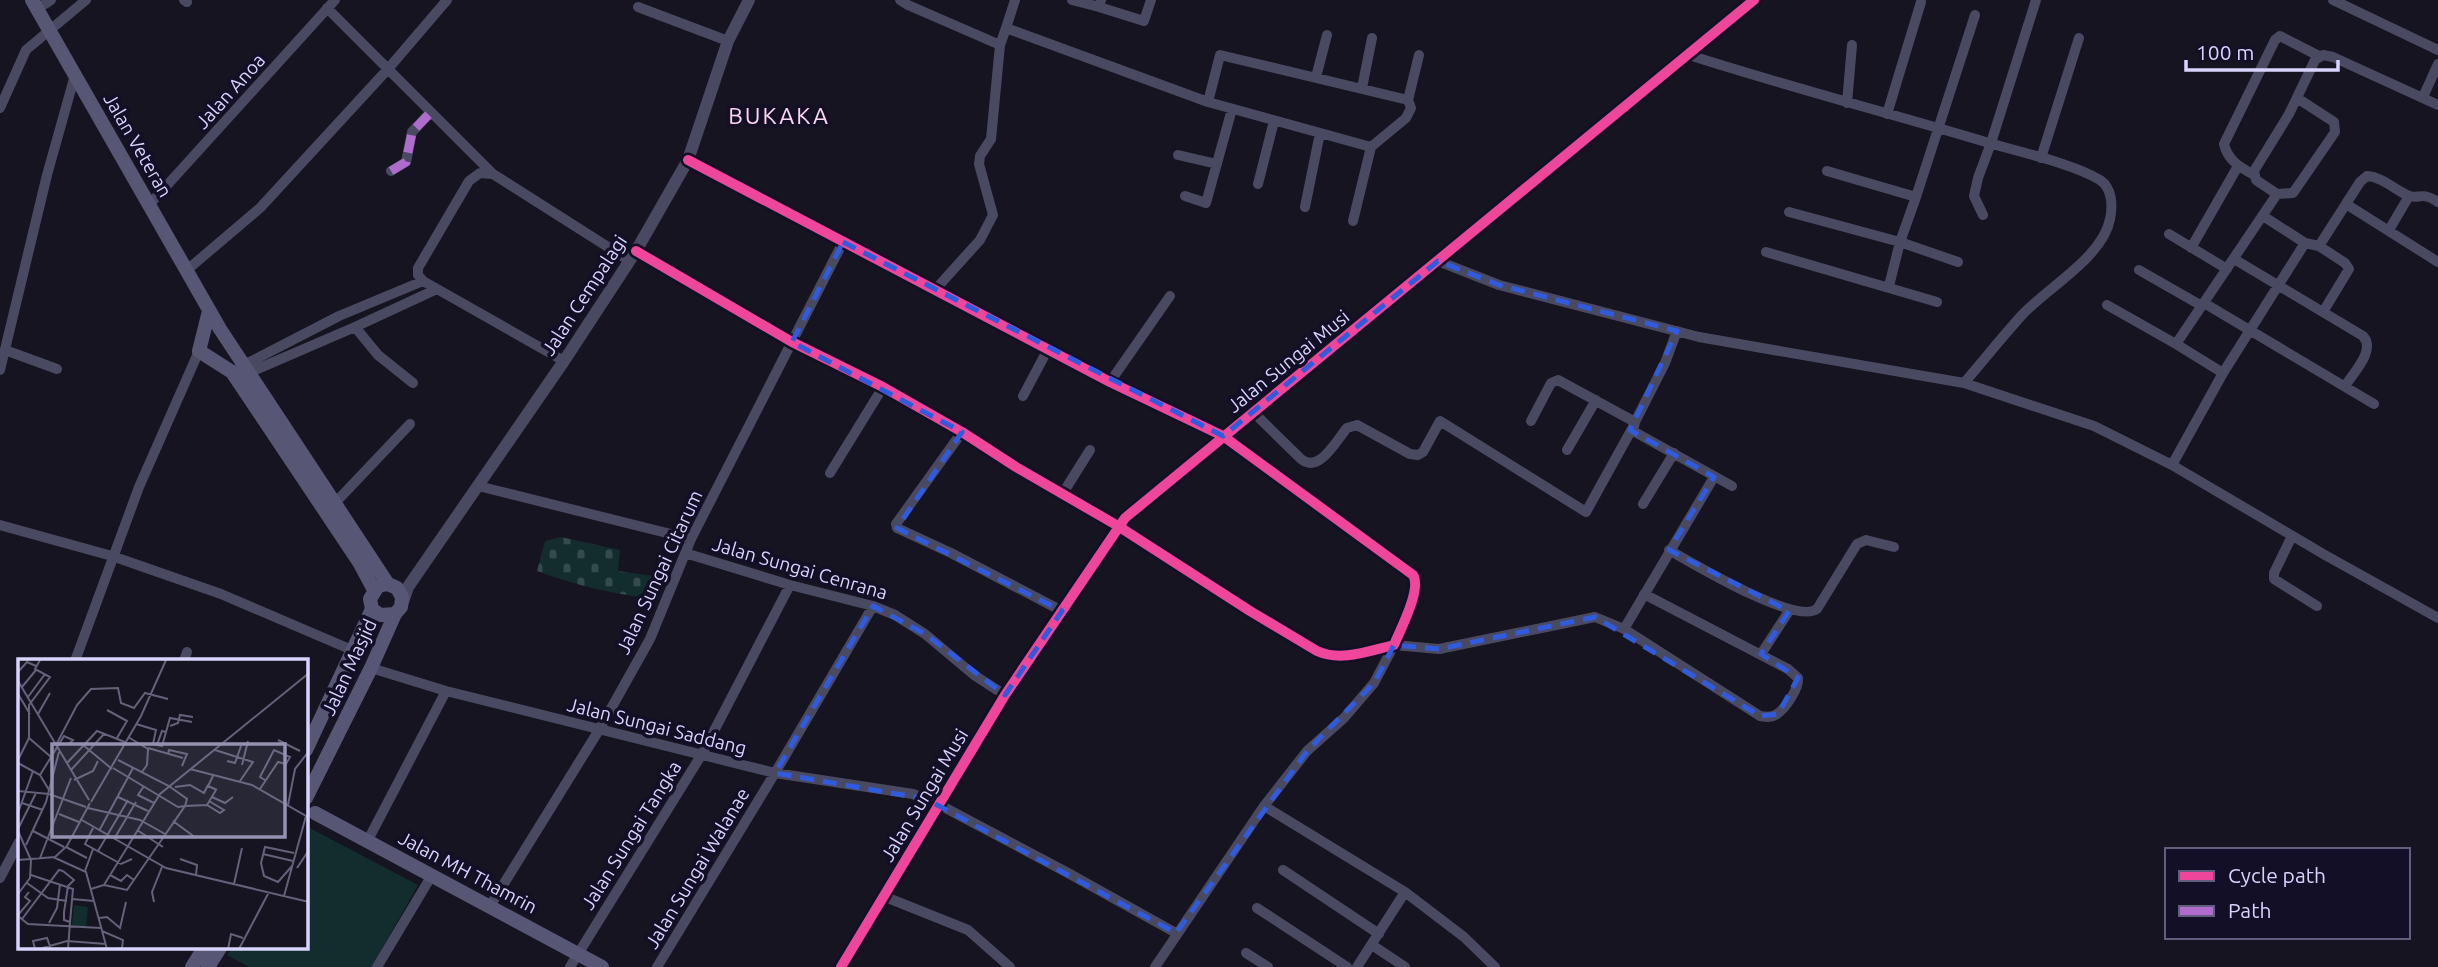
<svg xmlns="http://www.w3.org/2000/svg" width="2438" height="967" font-family="Ubuntu,sans-serif">
	<style>
		.cemetery { fill: url(#cemetery-stones) }
		.park { fill: #132c2d }
		.lines { fill: none; stroke-linecap: round; stroke-linejoin: round }
		.minor { stroke: #4a4962; stroke-width: 10 }
		.tertiary { stroke: #4a4962; stroke-width: 12 }
		.secondary { stroke: #575674; stroke-width: 14 }
		.quiet { stroke: #b06ccc; stroke-width: 9; stroke-dasharray: 18 9; stroke-linecap: butt }
		.cycleway-casing { stroke: #130f26; stroke-width: 15 }
		.cycleway { stroke: #ed469a; stroke-width: 10 }
		.marked { fill: none; stroke: #305bdc; stroke-width: 5; stroke-dasharray: 14 9; stroke-linejoin: round }
		.labels { text-anchor: middle; stroke-width: 7; stroke-linejoin: round; paint-order: stroke }
		.street-label { font-size: 19px; fill: #d9d4ff; stroke: #130f26 }
		.quarter-label { font-size: 23px; letter-spacing: 2px; fill: #ffd6f0; stroke: #130f26 }
		.inset-road { fill: none; stroke: #64617a; stroke-width: 2 }
		.view { fill: #9591b1; fill-opacity: 0.15; stroke: #9591b1; stroke-width: 3.5 }
		.inset-edge { fill: none; stroke: #d9d4ff; stroke-width: 3.5 }
	</style>
	<defs>
		<pattern id="cemetery-stones" width="16" height="16" patternUnits="userSpaceOnUse" patternTransform="scale(1.75)"><rect width="16" height="16" fill="#132c2d"/><path d="M2 7V4a2 2 0 0 1 4 0v3zM10 15v-3a2 2 0 0 1 4 0v3z" fill="#354a4c"/></pattern>
	</defs>
	<rect width="100%" height="100%" fill="#161421"/>
	<!-- cemetery -->
	<path class="cemetery" d="M561,537L620,550L618,571L667,578L658,600C617,594 576,586 537,571L545,541Z"/>
	<!-- park -->
	<path class="park" d="M306,826L418,885L372,967H249L227,955L232,948H306Z"/>
	<g class="lines">
		<!-- minor -->
		<path class="minor" d="M184,0L187,2
			M900,0L908,5L1000,45L991,139L980,156L979,164L993,215L980,240L934,291
			M1072,0L1099,7
			M1101,0L1099,7L1144,21L1151,0
			M2333,0L2438,50
			M638,7L728,41
			M327,8L493,174L630,261
			M37,9L51,0
			M1006,28L1015,0
			M1000,45L1006,28L1208,102L1371,147
			M1689,55C1789,87 1889,113 1989,143C2020,152 2074,164 2100,180C2112,188 2113,205 2110,219C2103,257 2048,287 2022,315C2002,337 1983,361 1964,383
			M1316,77L1327,35
			M1362,88L1372,38
			M2423,97L2438,64
			M1408,100L1419,55
			M1208,102L1220,55L1408,100L1411,108L1406,118L1371,147L1353,221
			M1847,103L1852,45
			M0,108L26,50L86,0
			M1887,114L1921,2
			M1178,155L1217,164
			M2041,158L2079,38
			M391,171L406,162L412,132L430,113
			M1827,171L1916,197L1975,15
			M492,174L480,173L469,181L418,268V275L423,281L564,361
			M2254,175C2240,167 2228,161 2224,144L2275,40L2280,36L2319,56
			M1258,184L1274,121
			M2277,194L2293,193L2335,132L2334,122L2297,98
			M1185,196L1206,203L1232,109
			M150,204L335,0
			M2346,204L2438,262
			M1305,207L1320,133
			M1789,212L1900,242L1958,262
			M1983,215L1974,196L1978,178L1991,143L2036,0
			M2263,216L2305,243L2319,246L2360,182L2367,176C2382,177 2394,189 2407,195C2418,201 2420,190 2438,202
			M2389,230L2409,196
			M2169,234L2227,269
			M2319,246L2345,263L2349,269L2323,312
			M2191,248L2238,166
			M636,251L792,342L883,387L962,432L1016,467L1118,526L1250,611L1317,651C1341,662 1368,651 1394,645C1400,630 1422,589 1413,575L1223,436L1110,382L688,160
			M1766,252L1937,302
			M2234,259L2363,336C2376,350 2354,372 2345,386
			M1438,261L1499,285L1699,337L1964,383L2094,426L2172,465L2325,555L2438,618
			M187,270L260,208L388,69L447,0
			M2139,270L2202,306
			M1889,286L1900,242L1916,197
			M2204,303L2374,404
			M2107,305L2176,344
			M355,327L378,355L413,383
			M1677,331L1665,363L1635,422L1633,431L1732,486
			M5,350L57,369
			M240,367L339,316L423,281
			M0,370L47,175L75,75
			M2223,373L2176,344L2277,194L2256,180L2254,171L2289,114L2315,60L2323,55L2333,57L2438,105
			M246,374L355,327L437,289
			M1110,382L1170,296
			M1023,396L1048,349
			M1253,412L1301,459C1319,474 1336,441 1347,428L1357,425L1410,454L1418,455L1423,452L1440,421L1586,512L1633,427
			M1531,421L1551,383L1558,380L1635,422
			M962,432L896,524L897,528L951,553L1062,611
			M1567,450L1596,400
			M2172,465L2223,373L2305,243
			M830,473L883,387
			M478,486L691,539
			M1063,493L1090,450
			M335,503L410,424
			M1643,504L1674,453
			M0,525L112,556L221,594L352,650
			M2292,536L2274,573V579L2317,606
			M1669,550C1694,564 1795,625 1817,609L1857,544L1866,540L1894,547
			M685,553L790,585L873,606L895,615L925,634L974,675L1005,695
			M1624,629L1760,716C1766,717 1772,718 1777,714C1786,708 1799,688 1798,678L1788,669L1644,594
			M1761,654L1789,611
			M75,661L139,487L199,351
			M184,661L187,652
			M371,668L446,691L775,773L913,794L938,804L1068,873L1176,933
			M1264,806L1405,892L1464,937L1495,967
			M368,840L446,691
			M1283,870L1379,934
			M0,878L19,842
			M883,896L968,930L1010,967
			M490,906L599,730L650,639L691,539L843,242
			M1257,908L1347,967
			M1372,945L1405,967
			M1246,953L1268,967
			M377,967L432,875
			M570,967L702,754L790,585
			M657,967L775,773L873,606
			M1155,967L1264,806L1307,751L1344,718L1374,683L1394,645L1439,649L1595,617L1624,629L1714,477
			M1357,967L1405,892"/>
		<!-- tertiary -->
		<path class="tertiary" d="M403,602L408,587L564,361L636,251L688,160L728,41L749,0
			M841,967L1005,695L1125,518L1754,0"/>
		<!-- secondary -->
		<path class="secondary" d="M32,0L220,329L388,584
			M209,311L199,351L232,372L359,562L374,590
			M306,750L372,609
			M306,798L371,668L395,614L401,607L402,597L397,588L388,584L378,586L370,599L372,609L380,615L395,614
			M315,813L602,967
			M192,967L204,948
			M208,967L220,948"/>
		<!-- quiet -->
		<path class="quiet" d="M391,171L406,162L412,132L430,113"/>
		<defs>
			<path id="cycleway" d="M636,251L792,342L883,387L962,432L1016,467L1118,526L1250,611L1317,651C1341,662 1368,651 1394,645C1400,630 1422,589 1413,575L1223,436L1110,382L688,160
				M841,967L1005,695L1125,518L1754,0"/>
		</defs>
		<!-- cycleway casing -->
		<use href="#cycleway" class="cycleway-casing"/>
		<!-- cycleway -->
		<use href="#cycleway" class="cycleway"/>
	</g>
	<!-- marked area -->
	<path class="marked" d="M843,242L1223,436L1438,261L1499,285L1677,331L1630,430L1714,477L1669,550L1789,611L1761,654L1798,678L1778,714L1760,716L1595,617L1439,649L1394,645L1374,683L1307,751L1176,933L926,799L775,773L873,606L925,634L1005,695L1062,611L897,528L962,432L792,342Z"/>
	<g class="labels">
		<!-- street labels -->
		<g class="street-label">
			<text transform="translate(230 91) rotate(-48)" y="7">Jalan Anoa</text>
			<text transform="translate(138 145) rotate(60)" y="7">Jalan Veteran</text>
			<text transform="translate(584 295) rotate(-57)" y="7">Jalan Cempalagi</text>
			<text transform="translate(1288 361) rotate(-39)" y="7">Jalan Sungai Musi</text>
			<text transform="translate(800 568) rotate(16)" y="7">Jalan Sungai Cenrana</text>
			<text transform="translate(659 572) rotate(-65)" y="7">Jalan Sungai Citarum</text>
			<text transform="translate(349 667) rotate(-65)" y="7">Jalan Masjid</text>
			<text transform="translate(657 726) rotate(14)" y="7">Jalan Sungai Saddang</text>
			<text transform="translate(924 795) rotate(-59)" y="7">Jalan Sungai Musi</text>
			<text transform="translate(631 835) rotate(-58)" y="7">Jalan Sungai Tangka</text>
			<text transform="translate(697 868) rotate(-59)" y="7">Jalan Sungai Walanae</text>
			<text transform="translate(468 872) rotate(28)" y="7">Jalan MH Thamrin</text>
		</g>
		<!-- quarter labels -->
		<g class="quarter-label">
			<text x="779" y="124">BUKAKA</text>
		</g>
	</g>
	<!-- overview -->
	<g transform="translate(18 659)">
		<rect width="290" height="290" fill="#161421"/>
		<path d="M56,246L70,248L68,269L54,266Z" fill="#132c2d"/>
		<path class="inset-road" d="M0,13L9,3L18,7M0,22L71,141M4,28L18,11M0,35L12,55M10,38L27,15M89,51L109,62L99,79M20,55L32,34M118,65L138,71L135,85L139,86M152,67L160,64L162,56L175,58M144,72L148,73L144,87L139,86ZM148,73L152,59L174,63M110,78L130,90L129,106L124,113M11,79L33,98M260,81L282,92M38,86L59,46L73,30L100,29L103,44L116,49L127,34L150,40M65,86L94,110M130,89L165,99M197,91L235,103L222,122M150,95L151,91L169,95L164,107M0,101L11,79V46L32,18L17,10L22,1M209,102L217,104L223,87M0,104L22,116L31,131M49,104L79,72L107,83M224,106L230,82M95,109L160,148L167,147L169,140L151,127L100,101M172,110L234,126L288,157L266,237M53,111L86,75M22,116L46,77L55,81L51,85M195,117L190,127L199,131M56,121L75,112L80,102M126,127L120,136L136,144M157,128L172,126L186,134L190,126M242,130L260,103L268,105L272,98L256,91L242,118L247,121M0,132L31,135L68,148M100,138L130,152M194,138L207,144L215,138M73,143L123,57L148,1M4,144L25,151M189,146L202,154L206,151L191,142M270,146L277,110L291,92M70,149L122,161L147,175M0,154L15,112M41,155L61,163M62,160L148,209L291,243M155,162L178,179M75,169L67,185L103,205L114,200M0,170L18,134M119,171L145,188M0,172L13,201L12,219L0,235M15,172L46,188M81,172L115,109M96,180L118,143M8,186L28,143L41,93M48,188L69,199M80,192L110,141M245,195L275,202M35,198L68,213L89,290M22,199L53,119M162,200L179,206L178,216M0,201L37,198L49,187L72,144M274,207L260,223L246,217L243,204L247,188L276,194M279,209L291,191M45,212L56,221L50,227L46,253V261L52,263L50,290M67,212L75,190M13,216L55,230L52,263M92,216L103,222L109,216L116,221M9,224L30,239L49,242M216,225L224,189M86,226L109,231L167,147L189,146L198,131M73,230L86,226L142,135L291,14M54,240L76,242M136,243L134,233L144,208M0,256L12,242L7,238L11,233M0,257L10,265L83,269M81,259L89,258L102,269L108,243M4,260L41,211L45,212M31,264L39,249L42,225M84,272L105,281L104,289L99,290M17,290L15,282L29,279L33,290M21,290L49,282L88,285M210,290L213,275L225,279M221,290L251,233"/>
		<path class="view" d="M34,85H267V178H34Z"/>
		<rect width="290" height="290" class="inset-edge"/>
	</g>
	<!-- legend -->
	<rect x="2165" y="848" width="245" height="91" fill="#130f26" stroke="#625e7d" stroke-width="2"/>
	<rect x="2179" y="871" width="35" height="10" fill="#ed469a" stroke="#625e7d" stroke-width="2"/>
	<text x="2228" y="883" font-size="21" fill="#d9d4ff">Cycle path</text>
	<rect x="2179" y="906" width="35" height="10" fill="#b06ccc" stroke="#625e7d" stroke-width="2"/>
	<text x="2228" y="918" font-size="21" fill="#d9d4ff">Path</text>
	<!-- scale -->
	<path d="M2186 60v10h152v-10" fill="none" stroke="#d9d4ff" stroke-width="3.5"/>
	<text x="2196" y="60" font-size="21" fill="#d9d4ff" stroke="#130f26" stroke-width="5" paint-order="stroke">100 m</text>
</svg>
